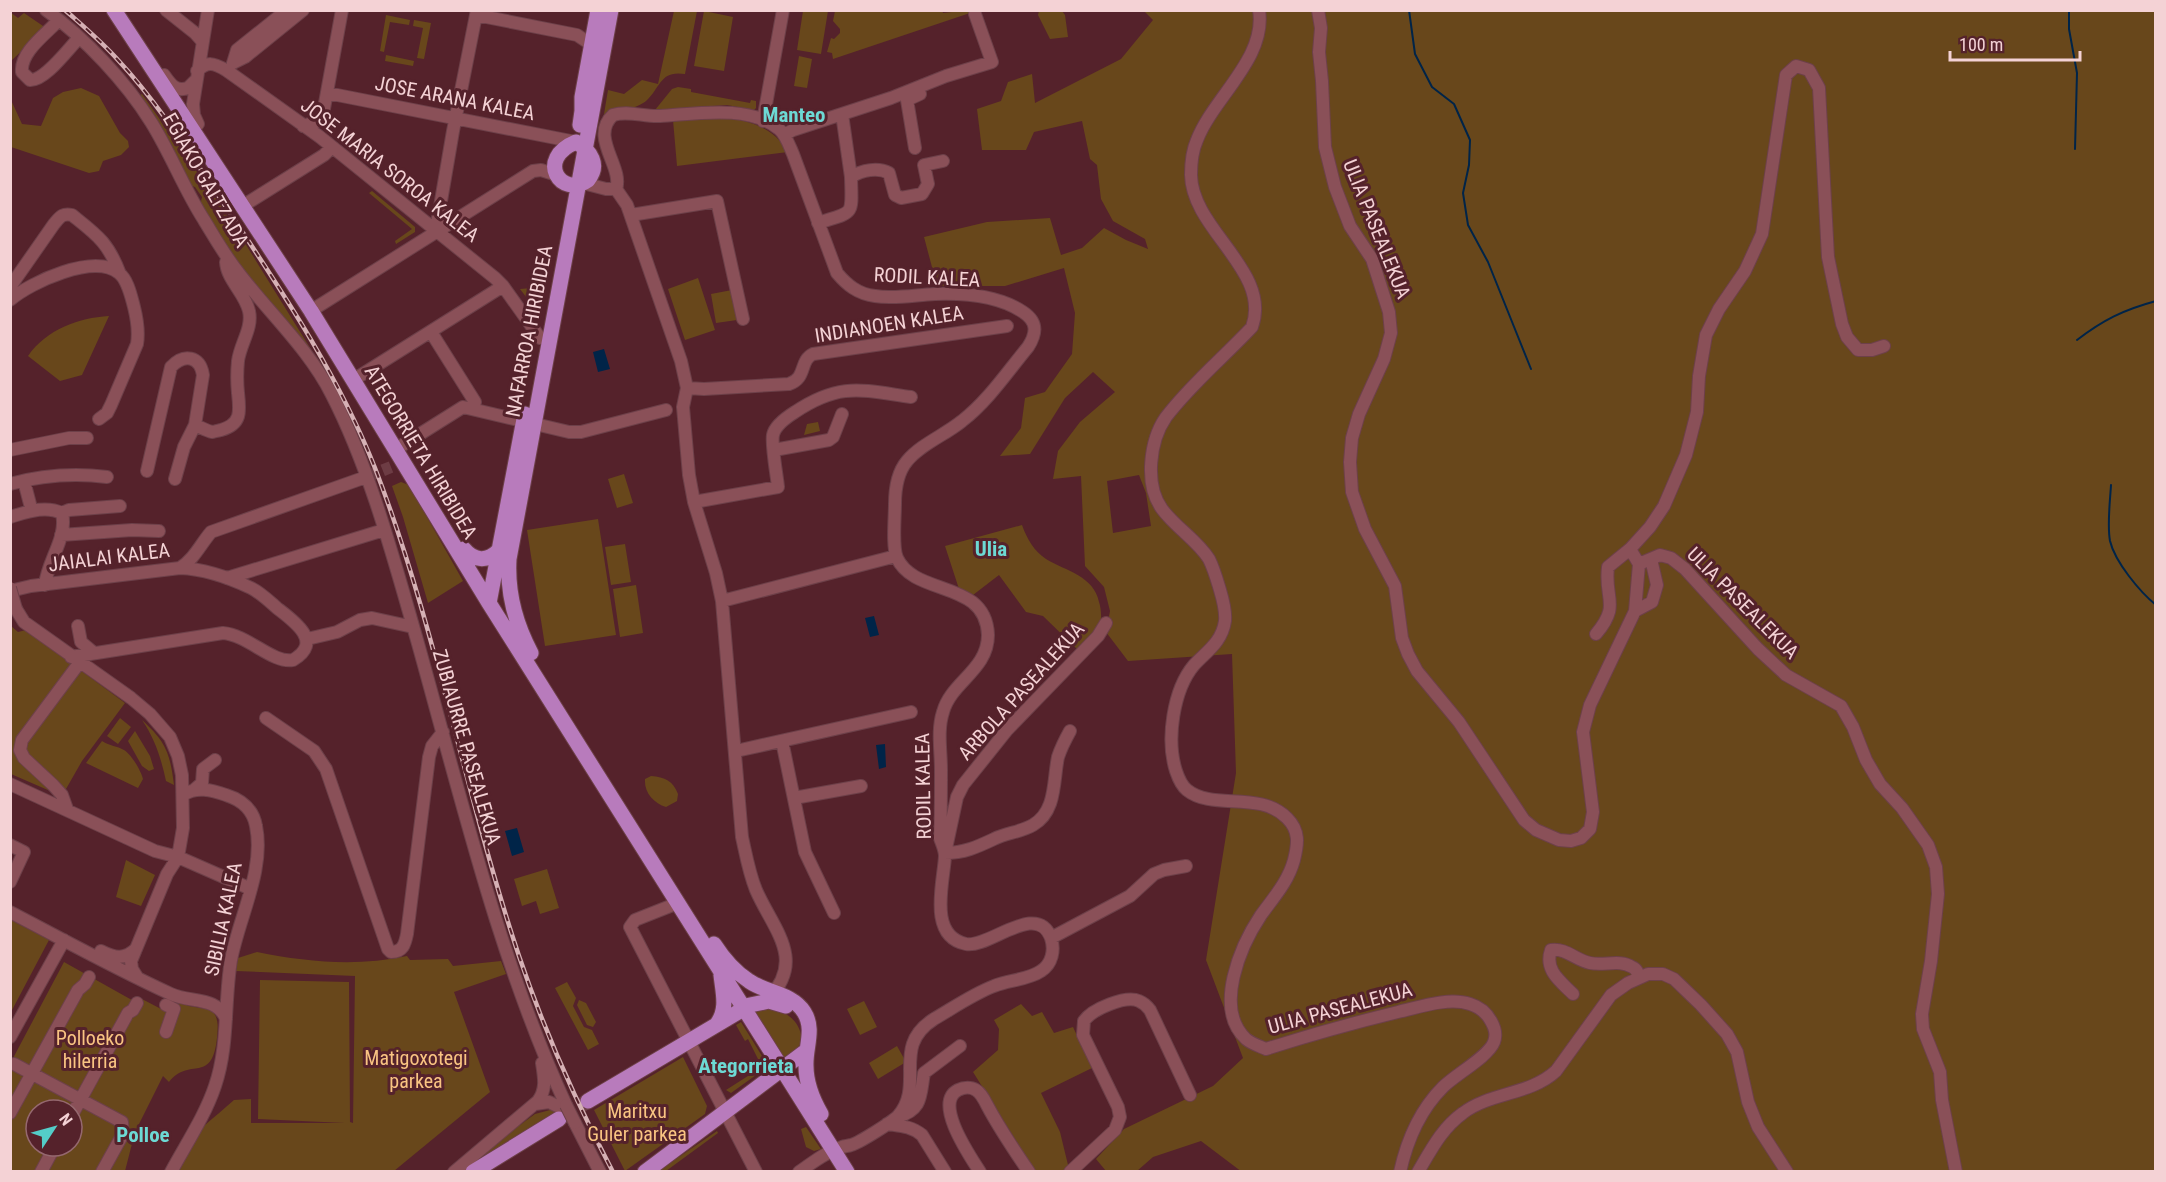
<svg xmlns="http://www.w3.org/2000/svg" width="2166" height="1182" font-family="'Roboto Condensed',sans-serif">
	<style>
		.green { fill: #68471b; fill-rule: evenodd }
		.water { fill: #002448 }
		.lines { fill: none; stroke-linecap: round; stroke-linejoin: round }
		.stream { stroke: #002448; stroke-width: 2 }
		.minor-tunnel { stroke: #6d3c44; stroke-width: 12; stroke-dasharray: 12 6; stroke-linecap: butt }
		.major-tunnel { stroke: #6d3c44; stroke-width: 15; stroke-dasharray: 15 8; stroke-linecap: butt }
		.minor-casing { stroke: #6d4049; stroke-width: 14 }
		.major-casing { stroke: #6d4049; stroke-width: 17 }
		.minor { stroke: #8a5058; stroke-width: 12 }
		.major { stroke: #b87bbc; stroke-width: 15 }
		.rail-casing { stroke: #d6b1b5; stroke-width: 4.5 }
		.rail { stroke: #55222b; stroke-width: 2; stroke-dasharray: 7; stroke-linecap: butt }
		.minor-bridge-casing { stroke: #6d4049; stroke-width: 14; stroke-linecap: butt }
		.minor-bridge { stroke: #8a5058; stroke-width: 12 }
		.labels { text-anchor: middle; stroke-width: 6; stroke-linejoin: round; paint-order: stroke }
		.street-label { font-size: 20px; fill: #f4d2d5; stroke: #55222b }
		.park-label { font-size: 20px; fill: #f9c482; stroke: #55222b }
		.neighbourhood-label { font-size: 21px; font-weight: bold; fill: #6dd9d4; stroke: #55222b }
	</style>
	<rect width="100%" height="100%" fill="#55222b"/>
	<!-- green -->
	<path class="green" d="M942,10L943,13L969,10L970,13L833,59L832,53L827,52L831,38L834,39L840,33V29L833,21L835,11Z
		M674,11H697L685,74C660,70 661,87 646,101C641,106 612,116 603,120L608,90L624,94L642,80L658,84Z
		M704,11L733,17L724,71L694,66Z
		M803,11H828L821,54L797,50Z
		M1039,11H1062L1065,15L1068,37L1050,39L1038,15Z
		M1144,11H2155V1171L1242,1172L1201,1141L1153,1157L1137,1171H1106L1096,1159L1124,1129L1213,1086L1243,1058L1206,960L1236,773L1232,654L1128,661L1106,632L1110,611L1104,587L1085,566L1081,476L1053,479L1058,451L1080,422L1115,392L1093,372L1065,398L1030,454L1000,456L1021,428L1025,398L1045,392L1072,354L1075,313L1064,268L1005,286H937L924,237L987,222L1050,218L1061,255L1082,248L1104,228L1126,240L1148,249L1145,239L1113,221L1101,199L1097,165L1090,159L1082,121L1034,132L1026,150H982L977,109L1001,101L1008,82L1032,74L1035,103L1121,59L1153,20ZM1139,475L1146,493L1151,526L1113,533L1107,481Z
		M10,12L18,18L24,13L46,28L11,61Z
		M386,15L410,20L409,25L390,22L384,52L380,51Z
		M414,20L431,23L424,59L417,58L423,28L413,26Z
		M386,55L414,61L413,66L385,61Z
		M799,56L812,59L807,88L794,86Z
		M678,87L691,89V92L750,103L751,100L756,101V108L754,110L727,105L655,110L672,89Z
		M81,88L99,96L120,133L128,141L129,147L121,155L103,161L99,171L89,173L11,147V100L22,124L41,126L53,98L63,92Z
		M142,94L230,219L312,351L309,352L240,269L200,206L202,197L195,187L188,185L139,96Z
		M725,117C752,122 773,127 788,152L677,166L673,120Z
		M372,191L415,227V232L396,244L395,241L412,229L369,193Z
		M542,275L536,307L533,306L520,289L532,288Z
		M698,278L715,330L685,340L668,289Z
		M732,290L737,320L716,323L711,294Z
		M109,316L82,375L60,381L28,356C47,329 78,318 109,316Z
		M818,422L820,431L804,435L807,424Z
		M624,474L633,503L617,508L608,479Z
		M401,482L409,485L463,581L428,603L403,517L392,486Z
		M598,519L616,635L545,646L527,530Z
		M1022,525C1027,539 1034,551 1046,559C1066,571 1094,576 1099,602C1101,608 1102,618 1100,625C1097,634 1085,644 1079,651L1043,616L1026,612L999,575L973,595L959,589L945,546Z
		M625,544L631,582L611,585L605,547Z
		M636,585L643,633L620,637L613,589Z
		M11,626L18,632L26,630L125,703L82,761L66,789L57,794L11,774Z
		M120,718L131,727L118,744L107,736Z
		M142,720C166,742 170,753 174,785L166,781C161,758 155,739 142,720Z
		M135,731L150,756L154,769L149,771L142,766L128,741Z
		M102,741C110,746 117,746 124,750C132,755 141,771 143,779L138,788L86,763Z
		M651,776C665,777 673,781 678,794L677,801L666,807C654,803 644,793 645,779Z
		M126,860L155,875L141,906L116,897Z
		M547,869L559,908L540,914L536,901L522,906L514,879Z
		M11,920L49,940L11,1012Z
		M257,952C307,962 356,967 407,956L410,960L448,959L453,966L501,961L506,974L454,992L490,1092L394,1171L179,1172C185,1157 193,1136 205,1125C214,1117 224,1109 234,1100L251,1099V1123H345L258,1119L260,980L349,982L350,1122L353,1123L355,976L236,971L238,958Z
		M64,962L139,1004L142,999L163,1010L170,998L189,1006L212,1010C219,1019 218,1027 217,1038C212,1085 190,1056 169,1082L163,1076L135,1132L125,1171L11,1172V1062ZM36,1110H72V1146H36Z
		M567,982L576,998L573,1006L584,1027L592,1030L599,1044L588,1050L555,988Z
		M579,1000L586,1003L596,1022L593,1027L587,1025L577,1005Z
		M864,1001L877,1027L860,1035L847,1009Z
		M1021,1004L1032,1016L1042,1012L1054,1033L1073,1027L1092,1068L1041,1093L1060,1132L1069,1169L1066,1171H1035L973,1072L998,1050L999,1029L994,1020Z
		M761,1005C785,1012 800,1016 803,1045L784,1060L753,1008Z
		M741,1022L767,1064L763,1070L731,1093L726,1090L762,1067L748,1039L745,1041L736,1025Z
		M897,1046L906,1062L878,1079L869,1063Z
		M683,1057L707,1106L705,1114L625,1171L594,1110Z
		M550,1110L557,1113L461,1171L517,1123L520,1125L535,1114Z
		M806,1127L821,1149L814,1151L806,1147L801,1129Z
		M717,1131L718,1133L666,1171L655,1172L677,1155L679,1157Z"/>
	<!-- water -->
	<path class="water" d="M604,349L610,369L598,372L593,352Z
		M874,616L879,635L870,637L865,618Z
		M885,744L886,767L879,769L876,745Z
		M517,828L524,852L512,856L505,831Z"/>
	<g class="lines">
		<!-- stream -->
		<path class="stream" d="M1409,10L1415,54L1432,87L1454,104L1470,140L1469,165L1463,193L1468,225L1488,262L1531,369
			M2069,10V29L2077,73L2075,149
			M2077,340C2103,320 2123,310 2156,301
			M2111,485C2110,502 2107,525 2110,541C2115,562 2140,592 2156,605"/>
		<!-- minor-tunnel -->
		<path class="minor-tunnel" d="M366,477L391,467"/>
		<!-- major-tunnel -->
		<path class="major-tunnel" d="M559,1119L588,1101"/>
		<defs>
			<path id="minor" d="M46,10C85,38 126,82 151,122C171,154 184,189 204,220C215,238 225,256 238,272C269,313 309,349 332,395C370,469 394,560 417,640C461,797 498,957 566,1105
				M166,10L195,33L202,41
				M1259,10C1267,58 1213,98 1197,140C1192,151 1191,163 1191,175C1192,230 1272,271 1252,327C1224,357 1191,384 1166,417C1150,440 1144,484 1162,509C1175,527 1197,540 1209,559C1214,569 1217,580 1220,590C1223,600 1226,611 1225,621C1222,642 1207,651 1194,665C1173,690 1166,740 1176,771C1178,777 1182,786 1187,790C1213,811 1259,790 1287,818C1300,831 1298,844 1294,860C1288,882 1274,897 1261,915C1241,945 1213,1008 1246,1039C1252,1044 1259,1046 1266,1049C1310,1035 1353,1023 1398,1012C1420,1007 1448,997 1470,1004C1480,1007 1486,1012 1491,1021C1495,1028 1497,1034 1494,1042C1488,1057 1456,1074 1443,1087C1420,1110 1407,1140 1400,1172
				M1318,10L1321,28L1319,52L1322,81L1325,147L1335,187L1350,226L1372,259L1389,312L1391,333L1384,359L1359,414L1352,438L1350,462L1352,492L1365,529L1395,586L1402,638L1408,654L1417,671L1459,722L1524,820L1536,830L1559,840L1571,841L1581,838L1590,829L1593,812L1583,732L1590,705L1635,611L1639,564L1630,549
				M476,15L577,35L592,45
				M59,20C46,34 20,52 22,72L30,80C45,81 68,49 79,38
				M233,63L245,57L303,10
				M233,63L237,50L287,10
				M197,71C208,61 213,63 226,70L320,137L495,278L503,286L540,338
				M164,75C171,85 176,92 188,88L195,81
				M327,93L576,142
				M842,114L851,177
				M763,121L783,10
				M198,124L194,115L193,104L208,10
				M303,126L316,122L323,114L342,10
				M784,135L793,130L891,98L946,76L992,62L975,14
				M915,148L907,100L920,94
				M583,183L606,189H616L627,205L681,361L687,388L683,407L689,475L694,502L716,573L722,601L742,837C746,855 749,873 756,890C773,929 806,959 769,998
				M616,189C624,167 589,137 613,115C628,110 644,117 660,116C696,114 748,104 779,129C786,135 789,145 793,154L837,273C847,285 858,294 875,296C894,299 915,295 935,294C963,293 999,296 1023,312C1038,322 1037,333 1028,347C1008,371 988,401 962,421C945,435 921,444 907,461C897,473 895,488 895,504C895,517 892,547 897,558C915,597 986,579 988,635C988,670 951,682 943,712C937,730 941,751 941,770C941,793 941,816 940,838C942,844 945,850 945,856C944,881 927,936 966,944C988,949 1037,900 1051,938C1055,950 1052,964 1041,971C1028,980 1008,980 994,986C973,994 953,1008 934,1019C890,1047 926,1084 898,1116C892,1122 859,1143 851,1145C848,1146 845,1146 842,1147C827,1151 812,1163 799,1172
				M249,202L324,155L332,147
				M631,215L717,201L743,319
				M818,223C855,211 852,217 851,177C862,170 878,167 889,173L895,195L901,198L922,194L928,184L924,165L943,161
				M436,230L453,131L477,10
				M10,287L54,224C60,217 62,213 72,215C97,235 108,242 120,274
				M10,300C31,282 94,253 119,273C128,280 131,296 134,307C137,319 139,332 137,344L111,405L107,413L99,419
				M317,307L533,171L541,170L557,175
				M431,332L475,402L473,409
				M358,377L503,286
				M687,388L704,389L789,384C807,378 799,361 813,354L1007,326
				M195,425C200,427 207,431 212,432C213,432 220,430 221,430C242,424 240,411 238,393C237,383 237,371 238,361C240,344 253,328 249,311C245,293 227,280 226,262
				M10,450L69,438H87
				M774,450L829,440L833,437L842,414
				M397,453L401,446L463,407L569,432H581L666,410
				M147,471L171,367C184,353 200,356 203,375L195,425L184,447L175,479
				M24,481L30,504
				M10,484C43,475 74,473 107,477
				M694,502L778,487C777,476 771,444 773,435C775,425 787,417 795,412C840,382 861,390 911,397
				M62,513L69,510L120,506
				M10,517C27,512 45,505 62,513C68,538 47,561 45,585
				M61,535L132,530L159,531
				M1639,564L1660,555L1671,558L1685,569L1758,649L1786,675L1841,706L1853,727L1866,760L1880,784L1902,808L1928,845L1936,867L1938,894L1931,961L1922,1014L1923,1029L1940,1072L1942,1100L1956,1172
				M227,578L384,530
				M10,591L31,586L180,568C195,558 200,545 211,532L366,477
				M722,601L896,556
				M16,609L24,622L131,698L150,714L170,737L178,756L182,775L183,828L178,857L167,874L131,961L132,969L137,977
				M1635,611L1652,602L1657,585L1651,559
				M78,626L81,642L94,653
				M1596,634C1621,604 1604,600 1608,567L1630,549L1650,527L1664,506L1686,455L1697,412L1699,376L1706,335L1719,309L1745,271L1762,234L1786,75L1796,66L1809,70L1819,88L1828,257L1842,324L1847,337L1858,350H1872L1884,346
				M307,639L337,632L360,620L372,618L413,627
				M71,657L223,633C248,635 273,664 293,660C324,642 294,621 277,608C269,601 261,593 251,588C230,578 203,569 180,568
				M266,718L314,751L326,769L388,949L391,952C403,952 405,944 407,934L429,757L432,746L443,732
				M782,741L805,852L834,913
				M736,751L911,712
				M10,784L155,851L178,857L251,889
				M195,789L202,783L203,769L215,760
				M794,798L861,786
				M67,809L62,795L53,785L24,758L20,750L22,740L80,662
				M10,845L24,852L10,882
				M945,853L957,797L963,785L1007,730L1098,636L1106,623
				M945,853C964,853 977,847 994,839C1006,833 1021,832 1033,825C1057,811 1053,780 1058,757C1061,748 1065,740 1070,731
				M678,903L635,920L630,927L756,1172
				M10,912C64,940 116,969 171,994C190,1003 217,996 226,1019
				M1051,938L1130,896L1154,874L1164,870L1186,866
				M101,951C115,958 124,960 136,949
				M1573,994C1560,981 1544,970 1551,950C1567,948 1575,960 1590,963C1604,966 1620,959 1632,967C1637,969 1638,973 1639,978
				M166,1032L174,1009L166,1005
				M10,1037L64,940
				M14,1064L122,1122L123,1134L102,1172
				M535,1104L549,1102L563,1109
				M10,1113L78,990L85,984L89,977
				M72,1115L128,1013L133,1010L137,1003
				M897,1117C923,1110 920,1095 924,1073L960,1046
				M575,1123L600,1172
				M887,1124C900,1126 911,1126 922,1135L945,1172
				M41,1172L55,1146
				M171,1172C186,1144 205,1116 215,1086C229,1045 224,1002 231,960C239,917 265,870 256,826C253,809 242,800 226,795C212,790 196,786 183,795
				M454,1172L538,1101C547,1089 544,1077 542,1063
				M980,1172C970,1156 933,1103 958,1090C964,1087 971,1087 976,1090C981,1093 984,1099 987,1105C999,1128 1014,1150 1029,1172
				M1070,1172L1115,1130L1120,1117L1118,1107L1083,1035L1084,1021C1092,1009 1126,995 1139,1001C1144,1003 1147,1006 1150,1010L1190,1095
				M1418,1172C1431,1150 1442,1128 1463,1113C1491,1092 1530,1095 1556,1071L1611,995L1628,983L1648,974H1663L1674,979L1701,1005L1727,1034L1737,1052L1748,1102L1758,1127L1787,1172"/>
			<path id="major" d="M114,10L311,311L489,603L847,1172
				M580,125L582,111V97L598,10
				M576,142C591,151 600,165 588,180C561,199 535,159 576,142Z
				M464,549C474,561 487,562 498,551
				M489,603L525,414
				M531,653C515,623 507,593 509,559L611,10
				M714,944C723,958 735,972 749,981C766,993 792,993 804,1012C815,1029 805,1048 806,1066C806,1084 813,1100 821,1114
				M717,1024C728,1009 723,993 721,975
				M588,1101L750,1005L769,1001L786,1006
				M473,1172L559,1119
				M645,1172L806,1051"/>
		</defs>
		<!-- minor casing -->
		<use href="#minor" class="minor-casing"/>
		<!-- major casing -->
		<use href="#major" class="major-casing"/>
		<!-- minor -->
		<use href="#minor" class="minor"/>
		<!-- major -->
		<use href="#major" class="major"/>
		<defs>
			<path id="rail" d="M65,10C83,26 102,42 118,60C159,104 192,157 226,207C281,290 338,374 375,468C436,626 465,795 519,956C544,1030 576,1102 613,1172"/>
		</defs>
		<!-- rail casing -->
		<use href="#rail" class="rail-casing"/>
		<!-- rail -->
		<use href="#rail" class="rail"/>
		<defs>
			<path id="minor-bridge" d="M10,588L16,609
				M566,1105L575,1123"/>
		</defs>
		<!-- minor-bridge casing -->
		<use href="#minor-bridge" class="minor-bridge-casing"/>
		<!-- minor-bridge -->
		<use href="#minor-bridge" class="minor-bridge"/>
	</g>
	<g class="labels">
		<!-- street labels -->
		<g class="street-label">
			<text transform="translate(455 98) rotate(11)" y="7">JOSE ARANA KALEA</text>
			<text transform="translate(390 170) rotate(38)" y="7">JOSE MARIA SOROA KALEA</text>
			<text transform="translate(206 180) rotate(60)" y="7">EGIAKO GALTZADA</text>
			<text transform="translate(1377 229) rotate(68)" y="7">ULIA PASEALEKUA</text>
			<text transform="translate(927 277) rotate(3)" y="7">RODIL KALEA</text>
			<text transform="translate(889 324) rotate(-9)" y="7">INDIANOEN KALEA</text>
			<text transform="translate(529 331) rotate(-79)" y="7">NAFARROA HIRIBIDEA</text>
			<text transform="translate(421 452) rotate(59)" y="7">ATEGORRIETA HIRIBIDEA</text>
			<text transform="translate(109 557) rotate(-7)" y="7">JAIALAI KALEA</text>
			<text transform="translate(1743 603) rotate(45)" y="7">ULIA PASEALEKUA</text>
			<text transform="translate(1021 691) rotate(-48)" y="7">ARBOLA PASEALEKUA</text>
			<text transform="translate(467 747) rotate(74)" y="7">ZUBIAURRE PASEALEKUA</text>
			<text transform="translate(923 786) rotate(-91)" y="7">RODIL KALEA</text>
			<text transform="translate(223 919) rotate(-78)" y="7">SIBILIA KALEA</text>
			<text transform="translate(1340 1008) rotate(-15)" y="7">ULIA PASEALEKUA</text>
		</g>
		<!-- park labels -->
		<g class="park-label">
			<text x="90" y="1045">Polloeko<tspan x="90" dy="23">hilerria</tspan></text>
			<text x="416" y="1065">Matigoxotegi<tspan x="416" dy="23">parkea</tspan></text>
			<text x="637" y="1118">Maritxu<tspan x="637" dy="23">Guler parkea</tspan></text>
		</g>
		<!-- neighbourhood labels -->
		<g class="neighbourhood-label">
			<text x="794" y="122">Manteo</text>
			<text x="991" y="556">Ulia</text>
			<text x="746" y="1073">Ategorrieta</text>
			<text x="143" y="1142">Polloe</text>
		</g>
	</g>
	<!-- border -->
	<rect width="2166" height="1182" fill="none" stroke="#f4d2d5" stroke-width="24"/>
	<!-- north arrow -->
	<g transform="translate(54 1128) rotate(54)"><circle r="28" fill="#55222b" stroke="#95686f" stroke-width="1.5"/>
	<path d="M0-4.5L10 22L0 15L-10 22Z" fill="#54cdc8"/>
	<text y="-9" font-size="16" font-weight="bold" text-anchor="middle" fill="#f4d2d5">N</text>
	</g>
	<!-- scale -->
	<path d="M1950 51v9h130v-9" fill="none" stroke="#f4d2d5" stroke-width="3"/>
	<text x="1959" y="51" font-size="18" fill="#f4d2d5" stroke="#55222b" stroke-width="4.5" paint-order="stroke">100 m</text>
</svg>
